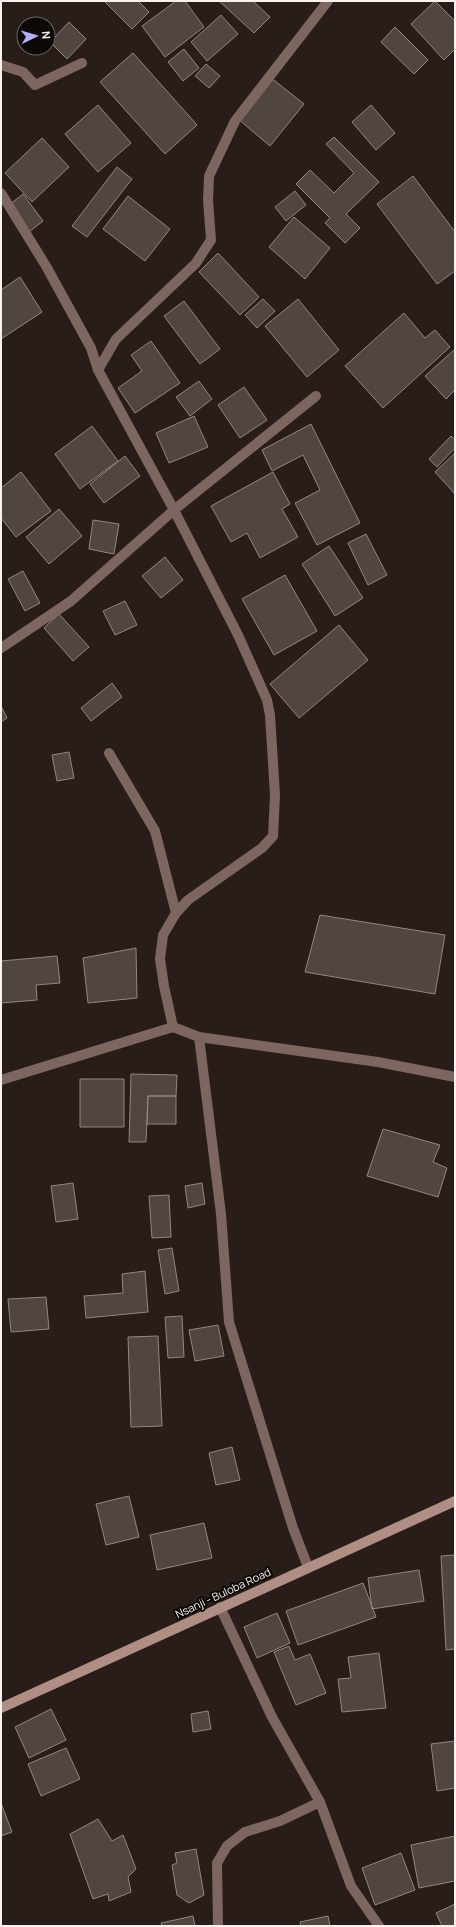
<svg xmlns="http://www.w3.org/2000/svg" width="456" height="1927" font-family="Manrope,sans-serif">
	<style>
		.building { fill: #51453f; stroke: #948680 }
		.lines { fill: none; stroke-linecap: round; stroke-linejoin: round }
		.lane { stroke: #7c665f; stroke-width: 10 }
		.street { stroke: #7c665f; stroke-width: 10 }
		.secondary { stroke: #b18e83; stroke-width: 10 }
		.labels { text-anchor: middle; stroke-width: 4; stroke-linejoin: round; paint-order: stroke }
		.street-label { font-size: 11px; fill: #f9f1ed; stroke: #0d0907 }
	</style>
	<rect width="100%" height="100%" fill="#281d19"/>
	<!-- building -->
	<path class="building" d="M104,1H138L149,12L132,29Z
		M176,1H185L204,27L165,57L142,26Z
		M219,1H253L270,17L254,33Z
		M435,1L455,21V49L444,60L411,24Z
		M221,15L238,34L207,61L191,42Z
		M69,22L86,39L67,59L50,42Z
		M395,27L428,60L414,74L381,42Z
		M184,49L199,68L183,81L168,62Z
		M133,53L197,125L165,154L100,82Z
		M206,64L220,76L209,88L195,76Z
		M270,77L304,104L270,146L237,118Z
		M98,105L131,143L98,172L65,134Z
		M371,105L395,133L376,150L352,122Z
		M334,137L379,182L346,214L360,228L345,243L325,223L330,218L296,184L310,170L334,193L354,173L326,144Z
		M42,138L69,167L32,202L5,173Z
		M117,167L132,179L87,237L72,226Z
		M413,176L455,232V271L437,284L377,204Z
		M295,191L306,205L286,221L275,207Z
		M23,194L43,221L29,232L9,205Z
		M128,196L170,229L145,261L103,229Z
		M294,217L330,248L305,279L269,247Z
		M218,253L259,297L240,315L199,272Z
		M20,277L42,312L1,339V290Z
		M263,299L275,311L257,328L245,315Z
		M298,299L339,350L307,377L265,326Z
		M184,301L220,349L200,364L164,316Z
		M404,313L425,338L435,330L450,347L383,408L345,366Z
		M151,341L180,383L135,413L118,388L142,371L131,355Z
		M455,349V390L446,399L425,376Z
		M199,381L212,399L190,416L176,397Z
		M244,387L267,420L240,438L218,405Z
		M194,416L208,447L169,463L156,433Z
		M311,424L360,523L317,545L295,503L320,490L303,455L272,471L262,450Z
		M92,426L118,461L80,489L55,454Z
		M451,436L455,440V448L437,467L429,459Z
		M455,453V494L435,472Z
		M125,456L140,476L104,503L90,484Z
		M21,472L51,511L16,537L1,518V488Z
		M273,472L290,504L282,509L298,537L260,558L247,533L231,542L211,506Z
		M59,509L82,536L49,564L26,537Z
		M93,520L119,524L114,554L89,549Z
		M366,534L387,575L368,585L348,543Z
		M329,546L363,598L335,616L302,564Z
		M165,557L183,580L161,598L142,576Z
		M23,571L40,603L25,611L8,579Z
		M285,575L317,631L274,655L242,599Z
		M125,601L137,625L115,635L103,611Z
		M59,614L89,647L73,661L44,628Z
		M339,625L368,660L299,718L270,684Z
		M112,683L122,697L91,721L81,708Z
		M1,706L7,718L1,722Z
		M69,752L74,778L57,781L52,755Z
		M320,915L445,935L435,994L305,972Z
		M136,948L137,998L88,1003L83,958Z
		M57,956L60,983L36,985L37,1000L1,1003V961Z
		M131,1074L177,1075L176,1096H148L146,1142H129Z
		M80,1079H124V1127H80Z
		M148,1096H176V1124H147Z
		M383,1129L440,1145L433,1162L447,1168L438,1197L367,1176Z
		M73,1183L78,1219L56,1222L51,1186Z
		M202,1183L205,1204L188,1208L185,1186Z
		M169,1195L171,1237L152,1238L149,1196Z
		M172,1248L179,1291L165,1294L158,1250Z
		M145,1271L148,1312L86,1318L84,1296L123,1293L122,1274Z
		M46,1297L49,1329L11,1332L8,1299Z
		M182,1316L184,1357L168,1358L165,1317Z
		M218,1325L224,1356L195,1361L189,1330Z
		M158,1336L162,1426L131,1427L128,1337Z
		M232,1447L240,1480L216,1485L209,1453Z
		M129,1496L139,1537L106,1545L96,1504Z
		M204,1523L212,1558L157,1570L150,1535Z
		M455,1555V1649L446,1650L441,1556Z
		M419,1570L424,1601L372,1609L368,1578Z
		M363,1583L376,1617L298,1645L286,1611Z
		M277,1613L290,1643L257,1658L244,1627Z
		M289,1646L295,1660L310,1654L326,1693L296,1705L274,1652Z
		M379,1653L386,1708L342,1712L338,1679L351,1678L348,1657Z
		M51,1709L66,1740L29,1758L15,1727Z
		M208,1711L211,1729L193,1732L191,1714Z
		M455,1741V1788L437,1791L431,1744Z
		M66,1748L80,1779L41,1796L28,1764Z
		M1,1803L12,1832L1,1836Z
		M98,1819L112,1841L123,1835L136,1869L128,1877L131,1892L109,1901L108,1894L93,1899L70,1834Z
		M455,1836V1881L419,1888L411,1845Z
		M196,1849L204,1895L189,1903L177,1895L172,1865L177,1863L175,1853Z
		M401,1853L415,1890L375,1905L362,1868Z
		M455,1904V1926H442L436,1913Z
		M193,1916L195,1926H162L161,1923Z
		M328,1916L330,1926H301L300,1922Z"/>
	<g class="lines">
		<!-- lane -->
		<path class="lane" d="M1,65L23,72L35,85L82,63
			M174,510L316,396
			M109,753L155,831L176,913"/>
		<!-- street -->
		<path class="street" d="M1,193L46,266L91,348L98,370L174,510L238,635L267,700L270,715L275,795L273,836L262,848L188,900L176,913L163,935L160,959L164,986L173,1027
			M98,370L116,339L196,263L211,240L208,200L209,176L235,121L328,1
			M1,648L71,601L174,510
			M199,1037L221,1214L229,1322L293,1528L308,1567
			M1,1080L173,1027L199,1037L378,1062L455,1077
			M220,1607L272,1717L320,1802L351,1886L379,1926
			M218,1926L217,1863L227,1846L245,1832L280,1821L320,1802"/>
		<!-- secondary -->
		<path class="secondary" d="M1,1708L455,1501"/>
	</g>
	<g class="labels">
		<!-- street labels -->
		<g class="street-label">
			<text transform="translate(223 1593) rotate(-25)" y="4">Nsanji - Buloba Road</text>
		</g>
	</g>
	<!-- border -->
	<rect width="456" height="1927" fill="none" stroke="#f9f1ed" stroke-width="4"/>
	<!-- north arrow -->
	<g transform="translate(36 36) rotate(85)"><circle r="19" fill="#0d0907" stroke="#6b6663"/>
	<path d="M0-3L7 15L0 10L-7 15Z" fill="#b6acf8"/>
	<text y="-6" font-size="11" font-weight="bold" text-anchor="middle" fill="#f9f1ed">N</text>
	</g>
</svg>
